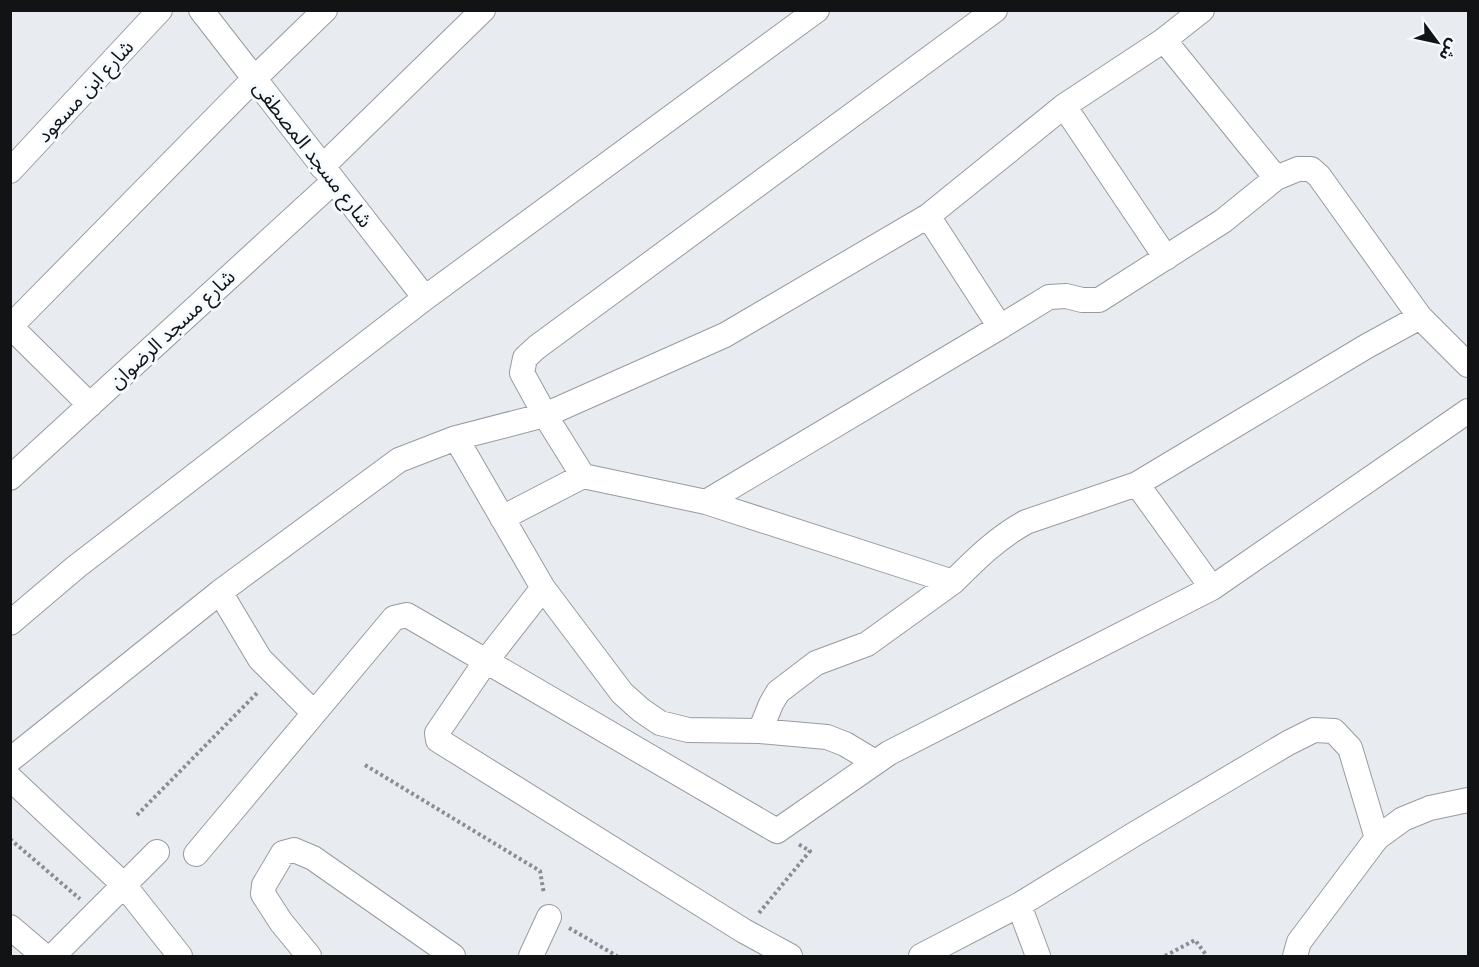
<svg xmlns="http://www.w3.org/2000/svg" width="1479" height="967" font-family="'Noto Serif','Noto Sans Arabic',serif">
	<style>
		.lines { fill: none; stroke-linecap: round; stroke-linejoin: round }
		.minor-casing { stroke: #979ba0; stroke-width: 26 }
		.path { stroke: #8a8d91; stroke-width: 4; stroke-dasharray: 3 3; stroke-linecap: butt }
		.minor { stroke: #fff; stroke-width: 24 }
		.labels { text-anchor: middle; stroke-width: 6; stroke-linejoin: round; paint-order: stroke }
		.street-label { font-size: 20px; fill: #111315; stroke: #f5faff }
	</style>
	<rect width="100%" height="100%" fill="#e8ecf1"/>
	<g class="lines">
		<defs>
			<path id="minor" d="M201,10L425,298
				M995,10L537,347L525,358L522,373L545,415L725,335L928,216L1064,106L1164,40L1202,10
				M1164,40L1276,178
				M1064,106L1166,258
				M322,167L483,10
				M10,171L160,10
				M928,216L1000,327L1049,297L1066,296L1082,300H1099L1223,221L1276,178L1298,169H1311L1319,176L1420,317L1468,365
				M10,327L254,79L325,10
				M11,327L90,405
				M456,438L543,588L622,693L641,710L660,723L688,730L760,731L771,704L778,692L816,663L867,644L953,582L706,502L583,476L502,518
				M10,478L334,181
				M1137,484L1212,588
				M706,502L1000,327
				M953,582C976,559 997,538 1026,522L1137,484L1367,346L1420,317
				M543,588L486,661L437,733L438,740L744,931L790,956
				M220,592L260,659L314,713
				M10,623L76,567L425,298L817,10
				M760,731L827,737L845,744L875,762
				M10,760L220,592L399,460L456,438L545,415L583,476
				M10,778L124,885L180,956
				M1377,838L1403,819L1430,808L1468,800
				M196,854L394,618L407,615L777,831L889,753L1212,588L1468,411
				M1019,905L1038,956
				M10,927L44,956
				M53,956L157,852
				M309,956L281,922L263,894L264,885L283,853L294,850L313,858L453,956
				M531,956L549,917
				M921,956L1019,905L1133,835L1288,743L1314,730L1334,731L1350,748L1377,838L1299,942L1295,956"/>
		</defs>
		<!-- minor casing -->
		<use href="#minor" class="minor-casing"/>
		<!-- path -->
		<path class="path" d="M365,765L540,871L544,894
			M137,815L259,691
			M10,839L80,899
			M759,913L810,851L798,844
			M569,928L617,956
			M1165,956L1195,940L1207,956"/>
		<!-- minor -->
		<use href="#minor" class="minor"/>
	</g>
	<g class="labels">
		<!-- street labels -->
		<g class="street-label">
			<text transform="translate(85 91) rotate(-47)" y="7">شارع ابن مسعود</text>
			<text transform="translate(313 154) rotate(52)" y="7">شارع مسجد المصطفى</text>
			<text transform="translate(172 329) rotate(-43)" y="7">شارع مسجد الرضوان</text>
		</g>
	</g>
	<!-- border -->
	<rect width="1479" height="967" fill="none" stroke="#111315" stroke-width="24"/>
	<!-- north arrow -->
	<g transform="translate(1437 42) rotate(123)" stroke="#f5faff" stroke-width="4.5" paint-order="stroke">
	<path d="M0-4.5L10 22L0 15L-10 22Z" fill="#111315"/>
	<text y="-9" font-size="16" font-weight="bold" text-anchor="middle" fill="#111315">ش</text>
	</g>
</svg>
